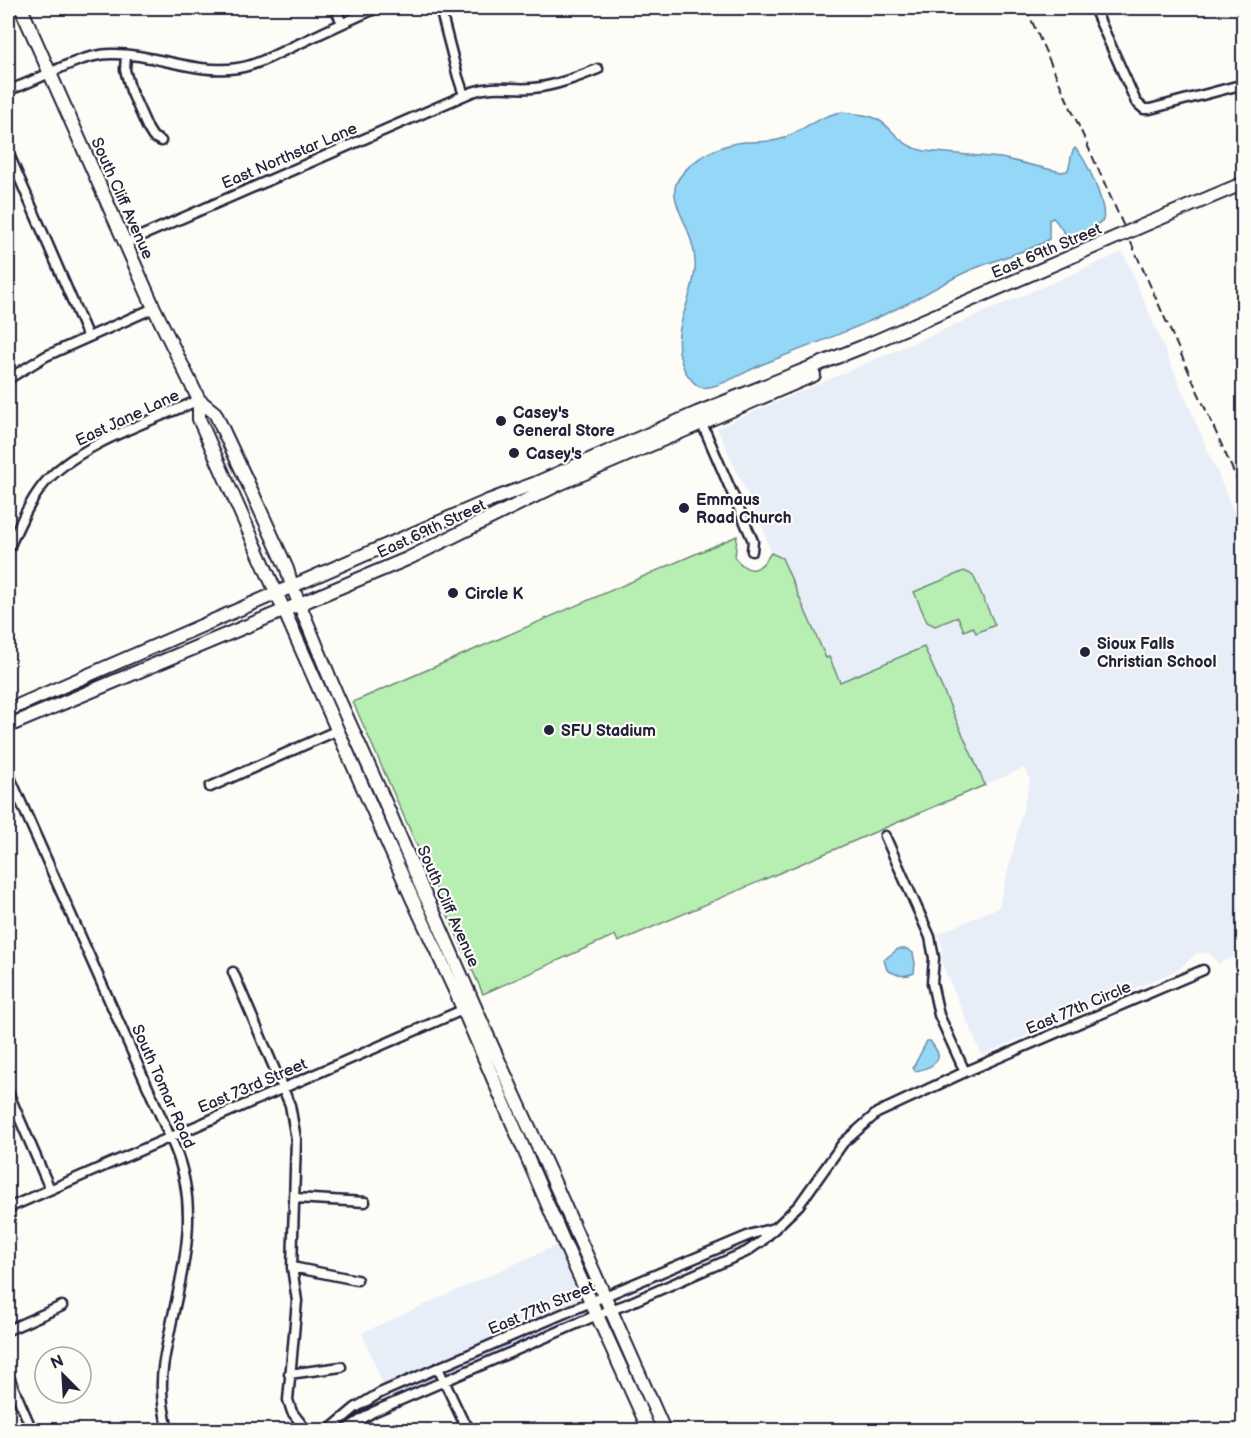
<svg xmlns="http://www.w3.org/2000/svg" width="1251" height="1438" font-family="'Balsamiq Sans',sans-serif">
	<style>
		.built { fill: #e7eef8 }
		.green { fill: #b7efb2; stroke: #6c8876; stroke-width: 1.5 }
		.water { fill: #95d7f6; stroke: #678fab; stroke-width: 1.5 }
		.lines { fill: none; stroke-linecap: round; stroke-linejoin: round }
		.street-casing { stroke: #22223b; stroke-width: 13 }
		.secondary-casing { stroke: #22223b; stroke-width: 16 }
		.street { stroke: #fdfcf7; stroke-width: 8 }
		.secondary { stroke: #fdfcf7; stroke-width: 12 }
		.rail { stroke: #22223b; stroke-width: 2; stroke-dasharray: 9 4.5; stroke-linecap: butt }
		.secondary-bridge-casing { stroke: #22223b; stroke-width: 16; stroke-linecap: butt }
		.secondary-bridge { stroke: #fdfcf7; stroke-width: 12 }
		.poi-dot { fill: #22223b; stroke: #fdfcf7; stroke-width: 2 }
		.labels { text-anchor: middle; stroke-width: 4.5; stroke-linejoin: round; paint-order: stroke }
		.street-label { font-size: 16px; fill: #22223b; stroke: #fdfcf7 }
		.poi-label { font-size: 16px; font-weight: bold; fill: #22223b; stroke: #fdfcf7; text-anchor: start }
	</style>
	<rect width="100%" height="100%" fill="#fdfcf7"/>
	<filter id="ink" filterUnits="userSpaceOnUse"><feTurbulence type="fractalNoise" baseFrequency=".0167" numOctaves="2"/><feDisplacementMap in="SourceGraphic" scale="12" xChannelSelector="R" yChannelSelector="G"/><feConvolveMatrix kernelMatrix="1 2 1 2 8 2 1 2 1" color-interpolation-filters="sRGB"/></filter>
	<g filter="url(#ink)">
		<!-- built -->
		<path class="built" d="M1123,252L1243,533V952L1218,964L1213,956L1208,953H1197L1179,969L982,1055L942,964V946L938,934L999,907L1030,781L1024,768L985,785L924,647L840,683L829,657L826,658L775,554L771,553L764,531L717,428Z
			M559,1244L588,1316L391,1404L362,1333Z"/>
		<!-- green -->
		<path class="green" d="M737,536L735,558C751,577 760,570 771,553L782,558L826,658L829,657L840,682L924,647L985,785L618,942L615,935L483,994L353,702Z
			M964,571L973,575L995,625L976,633L973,627L964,631L958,617L935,626L927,622L914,592Z"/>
		<!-- water -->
		<path class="water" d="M843,112C852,114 863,114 872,117C893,124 896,146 925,151L1001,158L1061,172L1067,171C1072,164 1069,154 1075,148C1086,158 1107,205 1103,220C1094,227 1078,241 1066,234C1061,230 1058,222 1053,218L1049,220V239L1043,243C1018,254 991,261 966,272C946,281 927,294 906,304C860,327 812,345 763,364C748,370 715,391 700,387C693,384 689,377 685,371C667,332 691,308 695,270C696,258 693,245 689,234C684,218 667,195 679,178C693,158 720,144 745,142C757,141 769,143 781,139C802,131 820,115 843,112Z
			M898,949H907L913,953L915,963L914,973C904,978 897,975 887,970L884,960Z
			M927,1041H930C933,1045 938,1051 938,1055C940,1065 922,1070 915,1071L913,1068Z"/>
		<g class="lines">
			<defs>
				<path id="street" d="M335,8L342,23
					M440,8L458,77L464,95
					M1094,8L1136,102L1144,109H1150L1244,84
					M126,55L125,70L131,91L148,129L153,137L161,141
					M8,90C42,80 75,55 111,54C154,53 195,75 238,68C258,65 276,54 294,46C322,33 349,20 377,8
					M8,152L88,337
					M125,243L472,92C495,84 511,90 533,88C555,86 578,77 598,69
					M8,379L46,356L154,308
					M700,419L753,541L752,551
					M8,550C18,528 28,504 43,485C75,445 152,421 199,400
					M8,773L174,1146C201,1210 183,1266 170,1330C166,1350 161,1370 162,1390C162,1403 165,1417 168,1430
					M210,787L338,730
					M8,803L19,798
					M885,836L930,937L934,958L932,983L939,1015L965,1072
					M233,972L290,1105L296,1139L292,1267L297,1301L288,1400L292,1412L306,1430
					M8,1092L50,1189
					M295,1198L365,1202
					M8,1208L467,1008
					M292,1267L357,1280
					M8,1330L62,1306
					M438,1368L462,1419L471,1430
					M289,1374L341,1367
					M8,1375L32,1430
					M329,1430L355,1408L380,1393L560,1315L752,1234L774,1228
					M345,1430L373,1412L597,1315L627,1304L746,1252L762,1241L799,1205L843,1143L877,1113L965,1072L1203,970"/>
				<path id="secondary" d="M21,8L154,308L199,400L215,413L252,492L287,569L292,586L336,693L385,802L424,893L434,913L492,1046L550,1173L664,1430
					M1149,223L1244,183
					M199,400V419L412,898L457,995L563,1240L649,1430
					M8,710L488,501L536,483L697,413L862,347L1105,242
					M8,726L407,559L557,485L814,375"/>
			</defs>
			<!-- street casing -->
			<use href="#street" class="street-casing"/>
			<!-- secondary casing -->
			<use href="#secondary" class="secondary-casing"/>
			<!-- street -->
			<use href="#street" class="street"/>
			<!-- secondary -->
			<use href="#secondary" class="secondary"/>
			<!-- rail -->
			<path class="rail" d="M1026,8L1244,495"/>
			<defs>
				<path id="secondary-bridge" d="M1105,242L1149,223"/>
			</defs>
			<!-- secondary-bridge casing -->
			<use href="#secondary-bridge" class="secondary-bridge-casing"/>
			<!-- secondary-bridge -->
			<use href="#secondary-bridge" class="secondary-bridge"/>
		</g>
	</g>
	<!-- markers -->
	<g class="poi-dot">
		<circle cx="501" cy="421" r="6"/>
		<circle cx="514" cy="453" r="6"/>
		<circle cx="684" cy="508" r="6"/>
		<circle cx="453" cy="593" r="6"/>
		<circle cx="1085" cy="652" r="6"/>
		<circle cx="549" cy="730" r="6"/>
	</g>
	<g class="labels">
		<!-- street labels -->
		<g class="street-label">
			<text transform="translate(289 155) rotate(-23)" y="6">East Northstar Lane</text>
			<text transform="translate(123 198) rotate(66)" y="6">South Cliff Avenue</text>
			<text transform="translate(1046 250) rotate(-23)" y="6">East 69th Street</text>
			<text transform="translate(127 417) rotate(-25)" y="6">East Jane Lane</text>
			<text transform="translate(431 528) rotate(-25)" y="6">East 69th Street</text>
			<text transform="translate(449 906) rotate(66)" y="6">South Cliff Avenue</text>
			<text transform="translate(1078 1007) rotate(-23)" y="6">East 77th Circle</text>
			<text transform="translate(252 1085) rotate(-23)" y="6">East 73rd Street</text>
			<text transform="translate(164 1086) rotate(66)" y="6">South Tomar Road</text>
			<text transform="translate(541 1307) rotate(-23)" y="6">East 77th Street</text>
		</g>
		<!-- poi labels -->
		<g class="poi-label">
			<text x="513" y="418">Casey's<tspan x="513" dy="18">General Store</tspan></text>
			<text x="526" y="459">Casey's</text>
			<text x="696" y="505">Emmaus<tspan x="696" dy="18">Road Church</tspan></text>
			<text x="465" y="599">Circle K</text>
			<text x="1097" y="649">Sioux Falls<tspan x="1097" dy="18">Christian School</tspan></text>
			<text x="561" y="736">SFU Stadium</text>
		</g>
	</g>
	<!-- margin -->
	<rect width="1251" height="1438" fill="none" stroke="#fdfcf7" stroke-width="30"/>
	<rect x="15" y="15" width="1221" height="1408" fill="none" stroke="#22223b" stroke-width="2" filter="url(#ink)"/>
	<!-- north arrow -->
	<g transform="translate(63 1375) rotate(336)"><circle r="28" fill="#fdfcf7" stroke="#a5a5ac" stroke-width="1.5"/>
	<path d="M0-4.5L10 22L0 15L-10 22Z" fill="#22223b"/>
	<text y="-9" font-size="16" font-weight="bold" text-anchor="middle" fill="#22223b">N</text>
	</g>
</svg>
